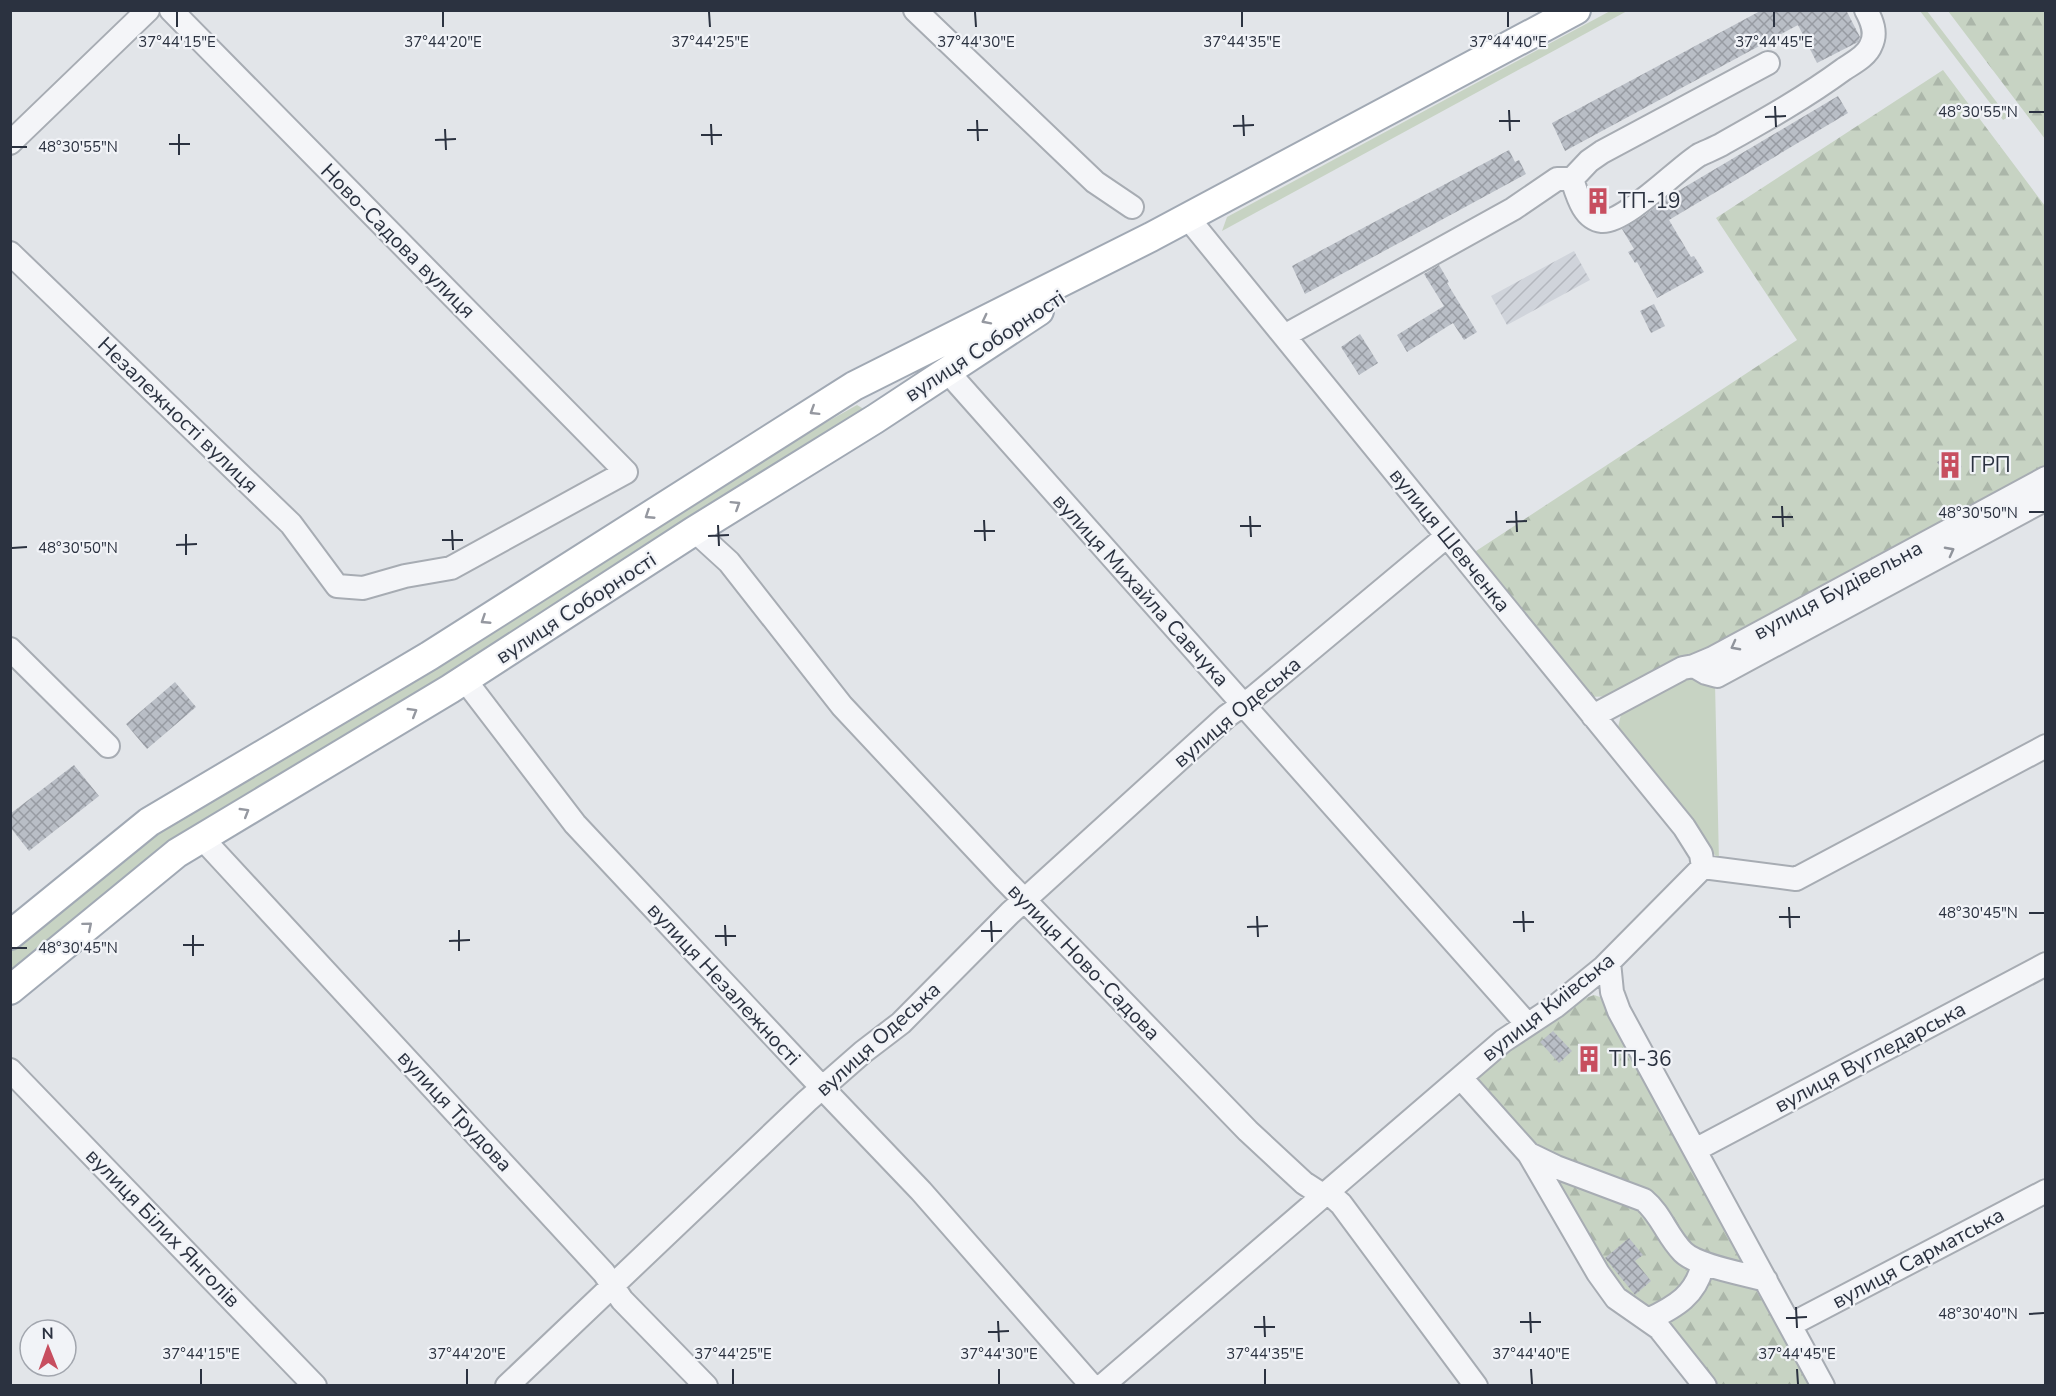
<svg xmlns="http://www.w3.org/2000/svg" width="2056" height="1396" font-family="'Nunito Sans',sans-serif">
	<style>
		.industrial { fill: url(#industrial-furrows) }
		.grass { fill: #c7d3c3 }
		.forest { fill: url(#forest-firs) }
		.building { fill: url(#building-cross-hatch) }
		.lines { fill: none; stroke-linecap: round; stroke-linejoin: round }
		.minor-casing { stroke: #a7acb3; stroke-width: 26 }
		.major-casing { stroke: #a1a9b4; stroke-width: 32 }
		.minor { stroke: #f4f5f8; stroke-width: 22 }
		.major { stroke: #fff; stroke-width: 28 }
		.oneway { stroke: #9598a0 }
		.oneway2 { stroke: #90949c }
		.ticks { fill: none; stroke: #2b3240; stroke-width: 2 }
		.labels { text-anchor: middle; stroke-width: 4.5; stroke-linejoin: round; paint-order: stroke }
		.poi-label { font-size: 21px; fill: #2b3240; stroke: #f1f3f7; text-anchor: start }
		.street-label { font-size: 21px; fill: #2b3240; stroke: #f1f3f7 }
		.ticks-label { font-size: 15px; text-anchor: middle; fill: #2b3240; stroke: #f1f3f7; stroke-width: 4.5; stroke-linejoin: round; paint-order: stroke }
	</style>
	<defs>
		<pattern id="industrial-furrows" width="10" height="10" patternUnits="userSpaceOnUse" patternTransform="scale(1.5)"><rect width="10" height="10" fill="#d0d4db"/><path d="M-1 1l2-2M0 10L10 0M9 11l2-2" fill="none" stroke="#b3b6bd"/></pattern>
		<pattern id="forest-firs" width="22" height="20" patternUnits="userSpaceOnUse" patternTransform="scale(1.5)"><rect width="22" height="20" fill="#c7d3c3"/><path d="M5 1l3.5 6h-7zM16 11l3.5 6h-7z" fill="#abb6a9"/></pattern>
		<pattern id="building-cross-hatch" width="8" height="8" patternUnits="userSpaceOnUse" patternTransform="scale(1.5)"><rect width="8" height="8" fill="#b9bec6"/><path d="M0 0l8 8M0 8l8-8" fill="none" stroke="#979ba2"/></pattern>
	</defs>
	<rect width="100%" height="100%" fill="#e2e5e9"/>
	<!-- industrial -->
	<path class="industrial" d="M1574,251L1590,280L1507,325L1491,296Z"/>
	<!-- grass -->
	<path class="grass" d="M1612,10L1627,11L1222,231L1227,217Z
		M1920,11H1927L2008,117L2003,120Z
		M857,405L862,408L864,412L11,976V949L157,827L678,506Z
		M1689,674L1715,683L1719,862L1705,838L1617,732L1622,710Z"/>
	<!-- forest -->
	<path class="forest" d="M1948,11H2045V139Z
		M1943,70L2045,206V469L1700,655L1614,696L1589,697L1473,553L1797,340L1716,218Z
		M1594,995L1603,998L1815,1385H1710L1619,1296L1473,1077L1509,1046L1586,998Z"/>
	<!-- building -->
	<path class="building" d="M1762,10H1846L1860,37L1858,42L1817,63L1798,25L1565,151L1552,123Z
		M1838,96L1848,113L1669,220L1691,257L1694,256L1704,272L1657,298L1637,262L1635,263L1628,252L1634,249L1622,229L1645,215L1668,197Z
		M1509,150L1515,162L1519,160L1526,174L1305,294L1292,266Z
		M1598,187L1609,206L1601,207L1594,198L1590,191Z
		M1439,265L1449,282L1447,283L1477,332L1464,340L1453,323L1407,352L1397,335L1444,306L1424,274Z
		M1654,304L1665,326L1651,333L1640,311Z
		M1360,334L1378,363L1359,375L1341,347Z
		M1954,453L1962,467L1945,476L1937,462Z
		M175,682L196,707L147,749L126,724Z
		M74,765L99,796L29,851L10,827V814Z
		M1553,1031L1572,1051L1559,1063L1540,1042Z
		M1629,1238L1643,1255L1635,1261L1651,1281L1635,1295L1605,1258Z"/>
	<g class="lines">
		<defs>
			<path id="minor" d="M915,10L1095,182L1132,207
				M10,143L148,10
				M1572,179C1577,194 1583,219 1602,221C1625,223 1678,168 1699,155C1707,151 1716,148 1724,143C1765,120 1806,97 1844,69C1853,63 1867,56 1871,45C1877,33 1872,21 1866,10
				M1188,218L1684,827L1701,854L1703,867
				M10,253L291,524L337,586L363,588L405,576L451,568L626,472L171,10
				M1284,336L1513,209L1557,179H1572L1589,161L1602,152L1768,63
				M947,371L1527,1024
				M695,531L729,562L842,706L1004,879L1248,1131L1304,1183L1318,1192L1332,1196L1341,1204L1476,1386
				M10,649L108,746
				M1694,666L1706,673L1717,676L2046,499
				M465,680L575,824L813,1078L921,1191L1092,1386
				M1593,716L1683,668L1694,666L1713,658L2046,478
				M202,838L604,1273L622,1300L706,1386
				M1609,962L1612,992L1619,1011L1823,1386
				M10,1070L315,1386
				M1461,1078L1529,1154L1598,1273L1616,1298L1659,1328L1705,1386
				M1695,1150L2046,964
				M1529,1154L1556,1167L1644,1200C1661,1214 1667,1236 1683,1252C1697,1266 1745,1274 1766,1280
				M1648,1320C1675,1307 1697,1295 1703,1263
				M1790,1325L2046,1191
				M507,1386L807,1101L863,1052L901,1023L1010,913L1227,716L1254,697L1447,536
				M1102,1386L1503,1041L1556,1006L1604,967L1703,867L1796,879L2046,746"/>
			<path id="major" d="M10,935L149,822L429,656L854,386L1151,237L1576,10
				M10,990L177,853L450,689L694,531L875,419L1039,311"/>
		</defs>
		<!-- minor casing -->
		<use href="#minor" class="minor-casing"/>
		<!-- major casing -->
		<use href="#major" class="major-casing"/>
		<!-- minor -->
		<use href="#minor" class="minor"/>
		<!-- major -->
		<use href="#major" class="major"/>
	</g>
	<!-- one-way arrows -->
	<defs><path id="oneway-chevron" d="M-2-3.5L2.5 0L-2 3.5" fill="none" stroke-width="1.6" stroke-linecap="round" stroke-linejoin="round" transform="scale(1.5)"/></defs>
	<g class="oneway">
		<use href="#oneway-chevron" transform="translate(986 320) rotate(153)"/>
		<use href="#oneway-chevron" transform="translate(814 411) rotate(148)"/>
		<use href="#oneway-chevron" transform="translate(736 505) rotate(-32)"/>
		<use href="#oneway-chevron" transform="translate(649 515) rotate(147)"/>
		<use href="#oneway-chevron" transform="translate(485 620) rotate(147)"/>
		<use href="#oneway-chevron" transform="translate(413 712) rotate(-31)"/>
		<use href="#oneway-chevron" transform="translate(245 812) rotate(-31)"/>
		<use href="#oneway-chevron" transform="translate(88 926) rotate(-40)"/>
	</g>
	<g class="oneway2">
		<use href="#oneway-chevron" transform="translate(1950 551) rotate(-28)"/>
		<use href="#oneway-chevron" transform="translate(1735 646) rotate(152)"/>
	</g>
	<!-- ticks -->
	<path class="ticks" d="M177,12V27M443,12V27M709,12L710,27M975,12L976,27M1242,12V27M1508,12V27M1774,12V27M1775,106L1776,127M1509,110L1510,131M2029,112H2044M1243,115L1244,136M1765,117L1786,116M977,120L978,141M1499,121H1520M711,124L712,145M1233,126L1254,125M445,129L446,150M967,130H988M179,134V155M701,135H722M435,140L456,139M169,144H190M12,147H27M1782,506L1783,527M1516,511L1517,532M2029,512H2044M1250,516L1251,537M1772,517H1793M984,520L985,541M1506,522L1527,521M718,525L719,546M1240,526H1261M452,530L453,550M974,531H995M186,534V555M708,536L729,535M442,540H463M176,545L197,544M12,548L27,547M1789,907L1790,928M1523,911L1524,932M2029,913H2044M1257,916L1258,937M1779,917H1800M991,921L992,942M1513,922H1534M725,925L726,946M1247,927L1268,926M459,930V951M981,931H1002M193,935V956M715,936H736M449,941L470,940M183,945H204M12,948H27M1796,1307L1797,1328M1530,1312L1531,1333M2029,1314L2044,1313M1264,1316L1265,1337M1786,1318L1807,1317M998,1321L999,1342M1520,1322H1541M1254,1327H1275M988,1332L1009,1331M201,1369V1384M467,1369V1384M733,1369V1384M999,1369V1384M1265,1369V1384M1531,1369L1532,1384M1797,1369L1798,1384"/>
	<!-- icons -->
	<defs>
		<symbol id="building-bare" viewBox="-9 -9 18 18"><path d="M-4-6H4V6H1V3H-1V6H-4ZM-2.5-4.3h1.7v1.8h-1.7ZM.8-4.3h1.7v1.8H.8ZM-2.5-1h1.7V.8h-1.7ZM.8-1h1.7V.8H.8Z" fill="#c74e5f" stroke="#f1f3f7" stroke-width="2.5" paint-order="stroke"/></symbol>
	</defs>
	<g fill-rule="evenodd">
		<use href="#building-bare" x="1579" y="182" width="38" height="38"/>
		<use href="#building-bare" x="1931" y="446" width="38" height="38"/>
		<use href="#building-bare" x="1570" y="1040" width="38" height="38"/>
	</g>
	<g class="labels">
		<!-- poi labels -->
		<g class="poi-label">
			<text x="1618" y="208">ТП-19</text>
			<text x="1970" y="472">ГРП</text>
			<text x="1609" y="1066">ТП-36</text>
		</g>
		<!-- street labels -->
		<g class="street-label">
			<text transform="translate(398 241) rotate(45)" y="7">Ново-Садова вулиця</text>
			<text transform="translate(985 346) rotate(-33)" y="7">вулиця Соборності</text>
			<text transform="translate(178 415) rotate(44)" y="7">Незалежності вулиця</text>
			<text transform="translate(1450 540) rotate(51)" y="7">вулиця Шевченка</text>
			<text transform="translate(1141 590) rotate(48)" y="7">вулиця Михайла Савчука</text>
			<text transform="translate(1838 590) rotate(-28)" y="7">вулиця Будівельна</text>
			<text transform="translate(576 608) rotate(-33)" y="7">вулиця Соборності</text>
			<text transform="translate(1237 712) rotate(-40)" y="7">вулиця Одеська</text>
			<text transform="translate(1084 962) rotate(46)" y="7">вулиця Ново-Садова</text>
			<text transform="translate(724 984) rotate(47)" y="7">вулиця Незалежності</text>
			<text transform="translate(1548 1007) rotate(-38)" y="7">вулиця Київська</text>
			<text transform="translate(878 1039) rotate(-42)" y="7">вулиця Одеська</text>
			<text transform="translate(1870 1057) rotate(-28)" y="7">вулиця Вугледарська</text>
			<text transform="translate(455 1111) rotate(47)" y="7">вулиця Трудова</text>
			<text transform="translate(163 1228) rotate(46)" y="7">вулиця Білих Янголів</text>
			<text transform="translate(1918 1258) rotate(-28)" y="7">вулиця Сарматська</text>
		</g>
	</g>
	<g class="ticks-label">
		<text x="177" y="47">37°44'15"E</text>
		<text x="443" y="47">37°44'20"E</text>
		<text x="710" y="47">37°44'25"E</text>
		<text x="976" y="47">37°44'30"E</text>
		<text x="1242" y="47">37°44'35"E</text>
		<text x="1508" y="47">37°44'40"E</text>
		<text x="1774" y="47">37°44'45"E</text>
		<text x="1978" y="117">48°30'55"N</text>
		<text x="78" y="152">48°30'55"N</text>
		<text x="1978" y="518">48°30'50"N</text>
		<text x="78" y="553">48°30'50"N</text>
		<text x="1978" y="918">48°30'45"N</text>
		<text x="78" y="953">48°30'45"N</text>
		<text x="1978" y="1319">48°30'40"N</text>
		<text x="201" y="1359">37°44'15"E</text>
		<text x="467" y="1359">37°44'20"E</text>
		<text x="733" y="1359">37°44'25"E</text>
		<text x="999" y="1359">37°44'30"E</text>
		<text x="1265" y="1359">37°44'35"E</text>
		<text x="1531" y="1359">37°44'40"E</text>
		<text x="1797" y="1359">37°44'45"E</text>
	</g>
	<!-- border -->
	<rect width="2056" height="1396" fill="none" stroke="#2b3240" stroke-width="24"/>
	<!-- north arrow -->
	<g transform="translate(48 1348) rotate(359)"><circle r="28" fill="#f1f3f7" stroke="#a2a6ae" stroke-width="1.5"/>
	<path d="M0-4.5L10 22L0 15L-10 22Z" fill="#c74e5f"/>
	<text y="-9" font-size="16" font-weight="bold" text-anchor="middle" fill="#2b3240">N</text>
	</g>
</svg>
